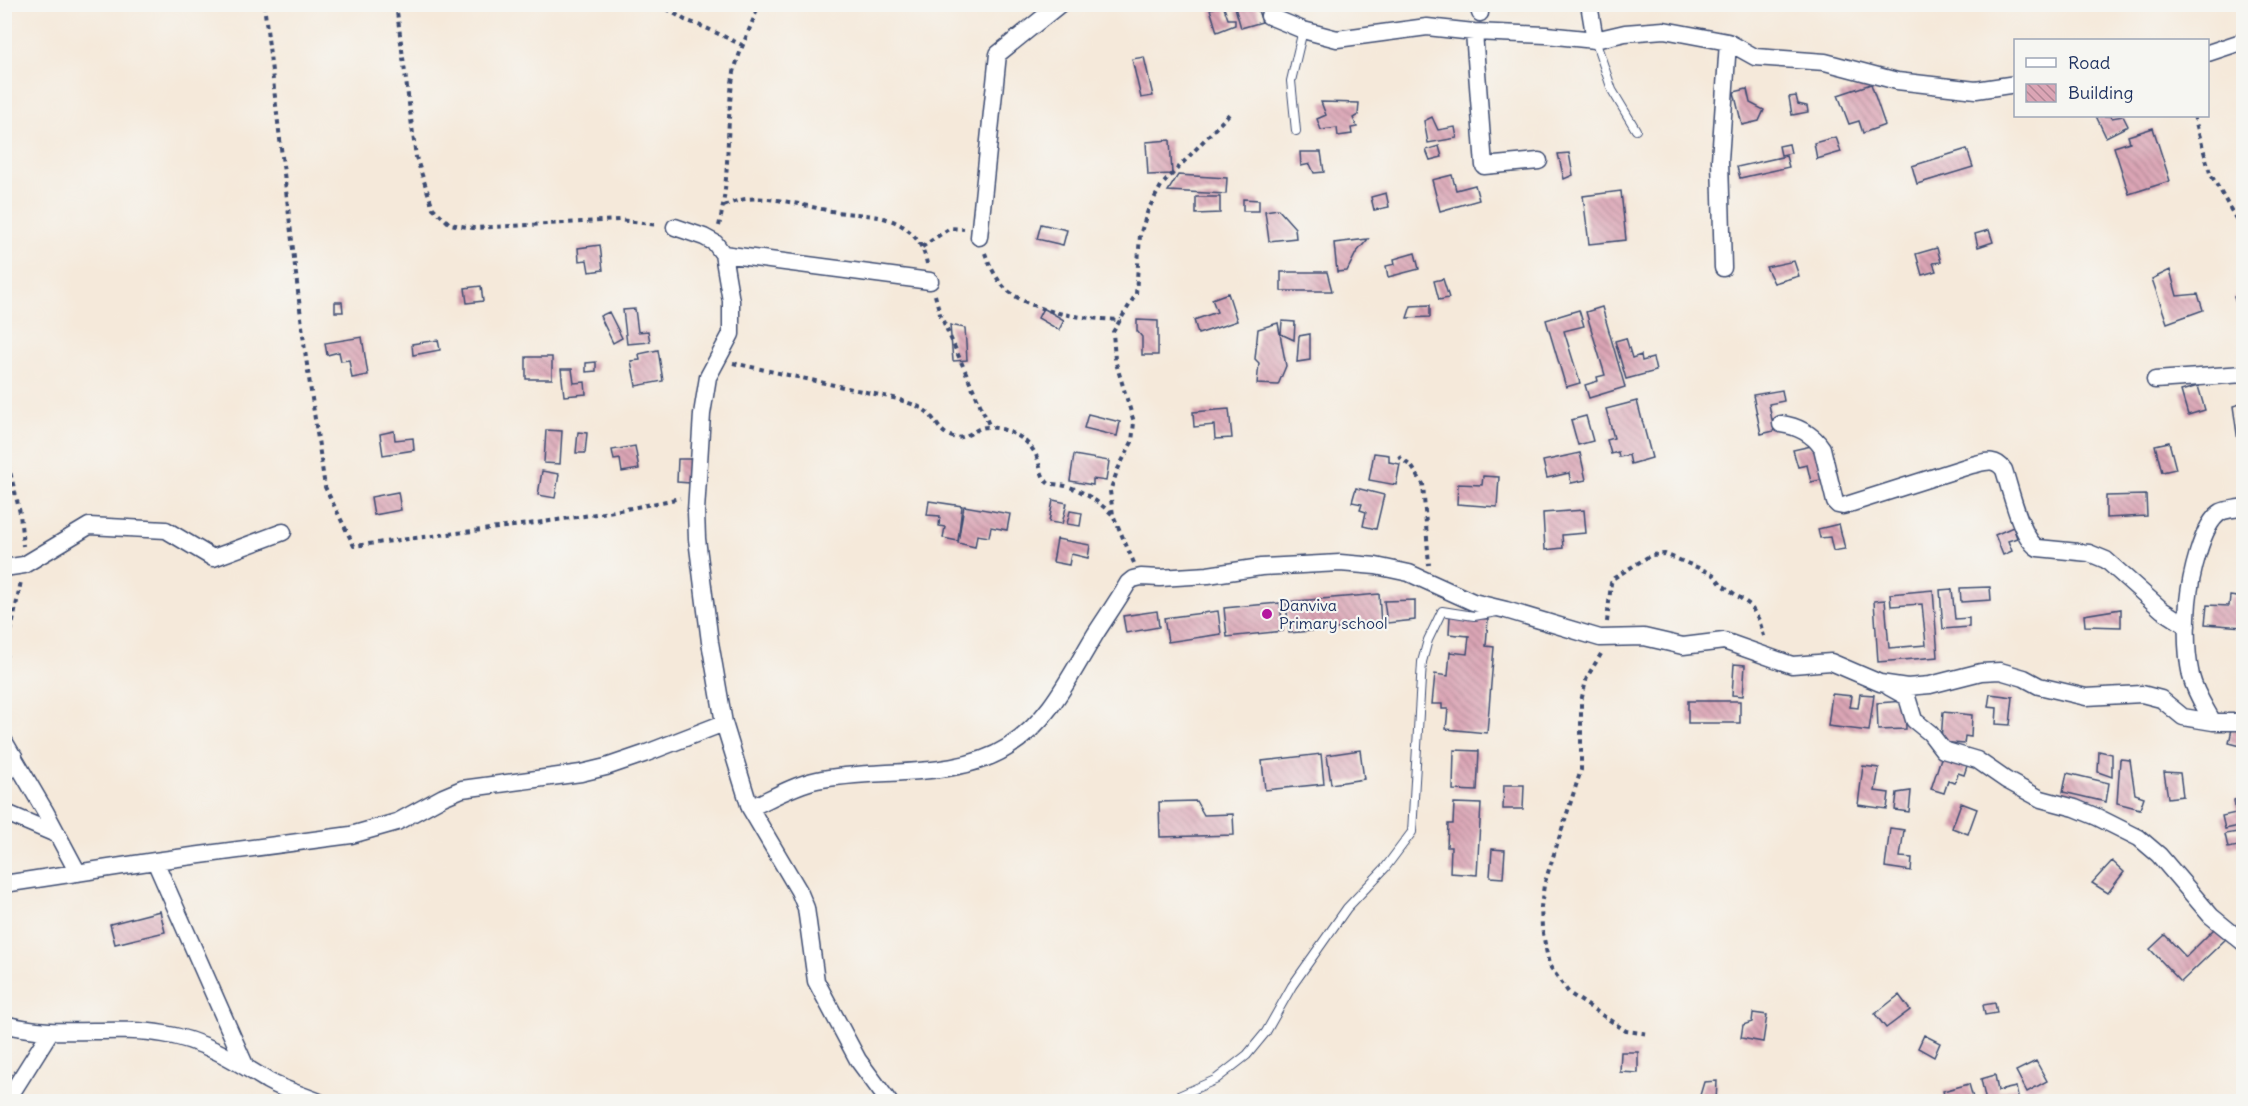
<svg xmlns="http://www.w3.org/2000/svg" width="2248" height="1106" font-family="Delius,sans-serif">
	<style>
		.building { fill: url(#building-back-hatch) }
		.lines { fill: none; stroke-linecap: round; stroke-linejoin: round }
		.lane-casing { stroke: #3c4b71; stroke-width: 10 }
		.street-casing { stroke: #3c4b71; stroke-width: 19 }
		.path { stroke: #3c4b71; stroke-width: 4; stroke-dasharray: 4.5 4.5; stroke-linecap: butt }
		.lane { stroke: #fff; stroke-width: 8 }
		.street { stroke: #fff; stroke-width: 16 }
		.poi-dot { fill: #b5179e; stroke: #f6f6f2; stroke-width: 2 }
		.labels { text-anchor: middle; stroke-width: 4.5; stroke-linejoin: round; paint-order: stroke }
		.poi-label { font-size: 16px; fill: #1b2f5e; stroke: #f6f6f2; text-anchor: start }
	</style>
	<defs>
		<pattern id="building-back-hatch" width="6" height="6" patternUnits="userSpaceOnUse" patternTransform="scale(1.5)"><rect width="6" height="6" fill="#dba5b5"/><path d="M-1 5l2 2M0 0l6 6M5-1l2 2" fill="none" stroke="#b18796"/></pattern>
	</defs>
	<rect width="100%" height="100%" fill="#f6f6f2"/>
	<filter id="ink" filterUnits="userSpaceOnUse"><feTurbulence type="fractalNoise" baseFrequency=".0167" numOctaves="2"/><feDisplacementMap in="SourceGraphic" scale="12" xChannelSelector="R" yChannelSelector="G"/><feConvolveMatrix kernelMatrix="1 2 1 2 8 2 1 2 1" color-interpolation-filters="sRGB"/></filter>
	<filter id="wash" filterUnits="userSpaceOnUse"><feTurbulence type="fractalNoise" baseFrequency=".008" numOctaves="4" result="noise"/><feDisplacementMap in="SourceGraphic" scale="24" xChannelSelector="R" yChannelSelector="G"/><feGaussianBlur stdDeviation="1.35" result="paint"/><feColorMatrix in="noise" values="0 0 0 0 0 0 0 0 0 0 0 0 0 0 0 0 0 1.4 0 .05"/><feComposite in="paint" operator="in"/></filter>
	<g filter="url(#wash)">
		<rect width="100%" height="100%" fill="#f5e9da"/>
		<g id="blocks">
			<!-- building -->
			<path class="building" d="M1234,4H1246L1247,7L1256,5L1262,22L1241,28Z
				M1223,5L1228,19H1235V25L1217,32L1210,9Z
				M1144,57L1153,96L1141,98L1132,59Z
				M1871,84L1885,125L1863,133L1859,121L1849,124L1838,95Z
				M1747,89L1750,103L1764,110L1759,121L1742,125L1734,92Z
				M1796,96L1798,104L1807,106L1808,112L1792,115L1789,97Z
				M1321,102L1359,103L1358,115L1353,118L1357,127L1351,128L1352,134L1338,136L1337,128L1321,130L1317,119L1326,115Z
				M2096,116H2111L2112,118L2123,116L2128,126L2106,137Z
				M1432,117L1438,130L1455,127L1457,138L1428,143L1424,121Z
				M2153,128L2170,181L2129,194L2114,147L2130,142L2128,136Z
				M1836,137L1841,152L1817,159L1814,143Z
				M1170,140L1172,174L1148,175L1146,142Z
				M1789,144L1791,153L1781,155L1779,146Z
				M1439,146L1442,157L1430,160L1426,150Z
				M1967,149L1973,167L1917,184L1912,166Z
				M1300,152H1321L1324,172L1314,173L1310,164L1301,166Z
				M1569,153L1573,175L1564,179L1558,154Z
				M1786,156L1789,167L1740,178L1737,167Z
				M1178,175L1227,178L1226,194L1168,191Z
				M1452,175L1456,190L1475,185L1479,200L1440,211L1432,180Z
				M1621,191L1626,240L1589,244L1583,196Z
				M1386,193L1389,207L1374,210L1371,197Z
				M1196,197H1220V213L1196,214Z
				M1243,199L1259,200V211H1243Z
				M1278,209L1295,228L1296,238L1269,241L1265,211Z
				M1041,224L1067,230L1063,245L1037,239Z
				M1989,230L1993,242L1978,247L1975,234Z
				M1368,239L1356,253L1347,271L1337,272L1334,243Z
				M600,245L603,270L589,272L587,260L579,261L578,248Z
				M1937,248L1941,262L1933,263L1936,271L1922,275L1916,254Z
				M1415,253L1419,269L1388,277L1386,266L1395,264L1394,259Z
				M1794,261L1799,276L1774,283L1766,267Z
				M2170,270L2177,296L2198,294L2203,310L2167,323L2152,279Z
				M1281,272H1327L1332,291H1281Z
				M1443,279L1449,298L1439,300L1434,281Z
				M481,286L483,301L467,303L465,288Z
				M1228,293L1237,321L1198,334L1194,320L1217,312L1212,299Z
				M2244,293V324H2243L2234,297Z
				M335,302H342L343,312H335Z
				M1430,305V317L1407,318L1411,306Z
				M1602,307L1625,387L1589,398L1585,385L1598,381L1597,377L1605,375L1586,312Z
				M1043,308L1064,320L1059,330L1038,318Z
				M635,309L638,332L648,331L650,342L627,344L623,310Z
				M1579,310L1584,326L1564,331L1580,383L1566,387L1546,320Z
				M609,312L622,338L613,343L600,316Z
				M1137,320L1158,321V355H1142V337L1137,331Z
				M1282,321L1295,322L1294,340L1281,334Z
				M1278,323L1286,366L1278,385L1257,384L1259,363L1255,359L1258,329Z
				M950,325L965,328L967,360L953,361Z
				M1310,334V360L1297,362L1299,336Z
				M362,337L368,375L352,378L349,360L341,361L339,352L327,355L325,343Z
				M1626,338L1632,358L1641,355L1642,361L1653,358L1656,371L1626,379L1615,341Z
				M438,340L440,350L413,355L412,344Z
				M658,350L663,381L636,386L631,361L640,360L639,354Z
				M526,357H552V379H526Z
				M596,362V371L586,372V363Z
				M561,369H572L574,383L585,382L586,394L564,396Z
				M2198,386L2205,410L2188,415L2181,391Z
				M1782,390L1784,401L1769,404L1774,431L1761,434L1753,395Z
				M1637,401L1652,458L1631,464L1629,455L1619,457L1618,452L1611,454L1607,440L1614,438L1606,409Z
				M2244,403V447L2239,448L2233,406Z
				M1229,409L1232,438L1215,439L1214,425L1194,427L1193,412Z
				M1088,414L1120,422L1117,436L1084,428Z
				M1586,416L1593,441L1578,445L1571,420Z
				M546,430L562,431L560,464L544,463Z
				M394,431L395,440L413,438L414,450L383,455L380,434Z
				M578,432L587,433L585,453H576Z
				M2169,442L2176,469L2162,472L2155,445Z
				M1816,445L1825,479L1811,482L1807,465L1798,467L1793,450Z
				M635,446L639,469L622,472L620,459L614,460L612,450Z
				M1374,453L1389,455V462L1400,464L1396,485L1369,480Z
				M1580,453L1586,480L1571,483L1569,473L1547,478L1543,461Z
				M1074,455L1109,461L1106,481L1093,479V485L1070,481Z
				M678,459H691L690,483L677,482Z
				M542,471L559,474L555,498L538,495Z
				M1483,476L1499,477L1497,507L1457,504L1458,484L1482,485Z
				M1356,488L1384,495L1376,529L1363,526L1366,512L1360,510L1362,504L1352,502Z
				M398,492L401,510L374,515L371,497Z
				M2146,495L2147,516L2106,518V496Z
				M1053,500L1067,503L1062,524L1049,522Z
				M929,501L962,506L958,541L943,538L945,527L939,526L940,516L927,515Z
				M964,506L1010,514L1007,530L991,527L989,537L977,535L975,547L958,543Z
				M1584,510L1586,533L1562,535L1563,548L1545,550L1543,513Z
				M1070,511L1082,513L1080,526L1067,524Z
				M1839,524L1845,549L1833,551L1830,537L1820,538L1818,529Z
				M2013,527L2017,538L2008,541L2012,551L2003,555L1995,535Z
				M1057,539L1090,545L1088,558L1071,554L1069,565L1053,562Z
				M1990,587L1991,600L1961,602L1960,588Z
				M1952,589L1955,619L1969,618V627L1943,629L1940,590Z
				M1933,590L1938,657L1878,662L1874,601L1885,600L1889,648L1926,645L1922,604L1891,606L1890,594Z
				M1379,594L1381,625L1289,633L1286,602Z
				M2230,596L2244,598L2243,627L2205,624L2207,605L2229,606Z
				M1415,600V620L1387,623L1384,601Z
				M1280,603L1283,631L1227,637L1224,608Z
				M2121,609V627L2085,626L2084,615Z
				M1157,611L1159,627L1126,633L1123,616Z
				M1218,611L1221,634L1168,642L1164,618Z
				M1450,616L1488,619L1486,646L1494,647L1487,733L1446,729L1448,709H1442V704H1432L1435,674L1448,676L1450,652L1467,654L1469,636L1449,634Z
				M1734,664L1745,665L1743,696L1732,695Z
				M1832,694L1852,696L1850,707L1858,708L1860,694L1874,695L1869,731L1828,726Z
				M1990,694L2013,697L2010,725L1996,724L1997,708L1988,707Z
				M1688,701H1740V723H1688Z
				M1905,701L1906,729L1878,730L1877,703Z
				M1943,712L1972,715L1971,737L1965,736L1964,744L1941,742Z
				M2232,729L2244,732L2241,746L2229,743Z
				M1360,750L1364,779L1331,784L1327,755Z
				M1454,750L1479,751L1477,791L1453,790Z
				M2099,751L2112,754V777L2098,772Z
				M1321,754L1324,784L1265,790L1262,761Z
				M1942,755L1968,763L1964,775L1958,773L1955,783L1948,781L1944,793L1931,789Z
				M2120,759L2130,760L2135,794L2144,797L2140,809L2117,803Z
				M1863,766L1879,768L1875,791L1889,793L1887,809L1858,805Z
				M2164,772L2180,773L2183,796L2168,798Z
				M2067,773L2109,783L2106,802L2063,792Z
				M1504,785H1524L1523,809H1503Z
				M1911,791L1909,812L1895,810L1897,793Z
				M2244,797V825L2225,829L2222,816L2236,813L2234,800Z
				M1196,801L1204,815L1233,814L1234,835L1160,837L1159,802Z
				M1454,803L1481,804L1477,875L1450,873L1451,847H1447L1448,824H1453Z
				M1961,803L1977,809L1968,834L1952,828Z
				M1890,828L1904,830L1900,857L1912,858L1911,871L1885,867Z
				M2244,831V845L2228,848L2225,834Z
				M1492,849L1505,850L1503,878L1490,877Z
				M2112,861L2124,872L2108,893L2092,883Z
				M160,911L165,932L115,944L110,924Z
				M2218,925L2229,936L2181,982L2150,949L2165,935L2186,957Z
				M1899,995L1910,1010L1886,1028L1875,1014Z
				M1995,1003L1997,1013L1985,1015L1983,1005Z
				M1753,1013L1767,1015L1763,1042L1741,1038L1743,1025L1752,1022Z
				M1924,1035L1940,1043L1934,1057L1918,1048Z
				M1621,1052H1638V1073L1620,1072Z
				M2036,1061L2047,1081L2027,1092L2016,1071Z
				M1995,1075L1998,1091L2016,1087L2019,1102H1986L1981,1079Z
				M1717,1081L1716,1102H1698L1704,1082Z
				M1969,1084L1973,1098L1961,1102H1946L1943,1091Z"/>
		</g>
	</g>
	<g filter="url(#ink)">
		<use href="#blocks" fill-opacity="0" stroke="#3c4b71" stroke-width="1.5"/>
		<g class="lines">
			<defs>
				<path id="lane" d="M1595,40L1612,90L1636,130
					M1296,131L1291,81L1303,30
					M1165,1102L1215,1080L1247,1055L1266,1032L1292,986L1347,908L1385,868L1412,832L1422,662L1428,640L1442,611L1474,616L1497,612"/>
				<path id="street" d="M1478,4L1480,13
					M1589,4L1595,40
					M1269,16L1303,30L1337,39L1427,27L1474,32L1546,35L1595,40L1625,33L1664,30L1728,42L1755,57L1825,62L1897,81L1976,90L2016,84
					M1474,32L1484,166L1539,161
					M2208,53L2244,41
					M675,227L704,237L715,243L723,254L731,301V334L708,377L702,414L696,511L697,539L710,642L724,723L750,808L799,891L806,908L816,981L858,1060L889,1102
					M979,237L998,54L1060,4
					M723,254L930,281
					M1723,268L1720,160L1728,42
					M2155,380L2244,374
					M1781,424C1797,426 1813,434 1822,448L1835,502L1838,505L1843,506L1972,465C1985,462 1995,457 2004,470C2010,488 2021,539 2038,548L2089,553L2106,560L2162,610L2187,626
					M4,568L24,565L89,526L166,530L213,558L283,532
					M1889,687L1907,697L1914,720L1930,733L1943,750L1977,760L2006,780L2041,799L2075,808L2097,817L2139,838L2159,855L2211,916L2244,943
					M2213,722C2205,707 2195,693 2191,676C2186,653 2186,625 2188,602C2190,581 2201,524 2221,512C2227,509 2237,509 2244,507
					M4,741L45,811L78,873
					M4,778L14,756
					M750,808C772,798 794,785 817,780C877,767 955,781 1008,747C1050,721 1071,674 1096,633C1107,616 1118,600 1128,583L1133,579L1141,577L1160,578L1208,575L1261,567L1340,563L1376,566L1409,573L1473,602L1506,610L1600,638L1644,637L1683,646L1724,641L1792,665L1831,662L1880,683L1907,687L1930,685L1981,672L2000,671L2024,678L2039,686L2086,697L2142,694L2161,699L2183,717L2213,722H2244
					M4,812L58,835
					M155,861L245,1065
					M4,884L155,861L351,835L397,822L443,797L462,789L581,773L606,767L644,754L724,723
					M4,1024C58,1039 111,1025 164,1034C203,1040 236,1061 268,1081C284,1090 303,1095 319,1102
					M6,1102L50,1032"/>
			</defs>
			<!-- lane casing -->
			<use href="#lane" class="lane-casing"/>
			<!-- street casing -->
			<use href="#street" class="street-casing"/>
			<!-- path -->
			<path class="path" d="M264,4L305,351L325,487L354,546C463,531 573,522 680,498
				M396,4L416,157L433,208L450,224L473,228L619,220L658,225
				M659,4L685,20L704,27L742,45
				M2194,116L2210,173L2244,233
				M724,206C731,203 738,200 746,199C776,196 807,207 837,212C858,215 880,214 899,224C915,233 924,247 927,264
				M719,226C730,179 726,131 732,83C736,55 750,31 759,4
				M922,247L950,228L964,229
				M985,253C989,264 997,281 1006,289C1034,314 1086,319 1121,320
				M935,295L940,314L990,427
				M733,363L898,399C907,403 919,405 927,412C936,420 940,434 953,437C966,441 975,427 987,427C1007,428 1027,437 1036,455C1041,466 1040,476 1049,484C1075,484 1094,498 1113,515
				M4,447L20,513L23,546
				M1398,456L1412,467L1423,484L1429,565
				M1134,563L1113,515L1110,491L1118,469L1132,442L1134,422L1115,360L1113,332L1136,294L1140,235L1148,210L1161,186L1230,113
				M1607,622L1611,583L1614,578L1651,555L1665,554L1713,574L1722,585L1750,605L1759,620L1764,636
				M1601,654L1587,677L1581,701V770L1544,885L1541,907L1542,928L1549,965L1569,993L1626,1031L1650,1034
				M4,667L21,581"/>
			<!-- lane -->
			<use href="#lane" class="lane"/>
			<!-- street -->
			<use href="#street" class="street"/>
		</g>
	</g>
	<!-- markers -->
	<circle class="poi-dot" cx="1267" cy="614" r="6"/>
	<g class="labels">
		<!-- poi labels -->
		<g class="poi-label">
			<text x="1279" y="611">Danviva<tspan x="1279" dy="18">Primary school</tspan></text>
		</g>
	</g>
	<!-- margin -->
	<rect width="2248" height="1106" fill="none" stroke="#f6f6f2" stroke-width="24"/>
	<!-- legend -->
	<rect x="2014" y="39" width="195" height="78" fill="#f6f6f2" stroke="#9ea6b7" stroke-width="1.5"/>
	<rect x="2026" y="58" width="30" height="9" fill="#ffffff" stroke="#9ea6b7" stroke-width="1.5"/>
	<text x="2068" y="69" font-size="18" fill="#1b2f5e">Road</text>
	<rect x="2026" y="84" width="30" height="18" fill="url(#building-back-hatch)" stroke="#9ea6b7" stroke-width="1.5"/>
	<text x="2068" y="99" font-size="18" fill="#1b2f5e">Building</text>
</svg>
